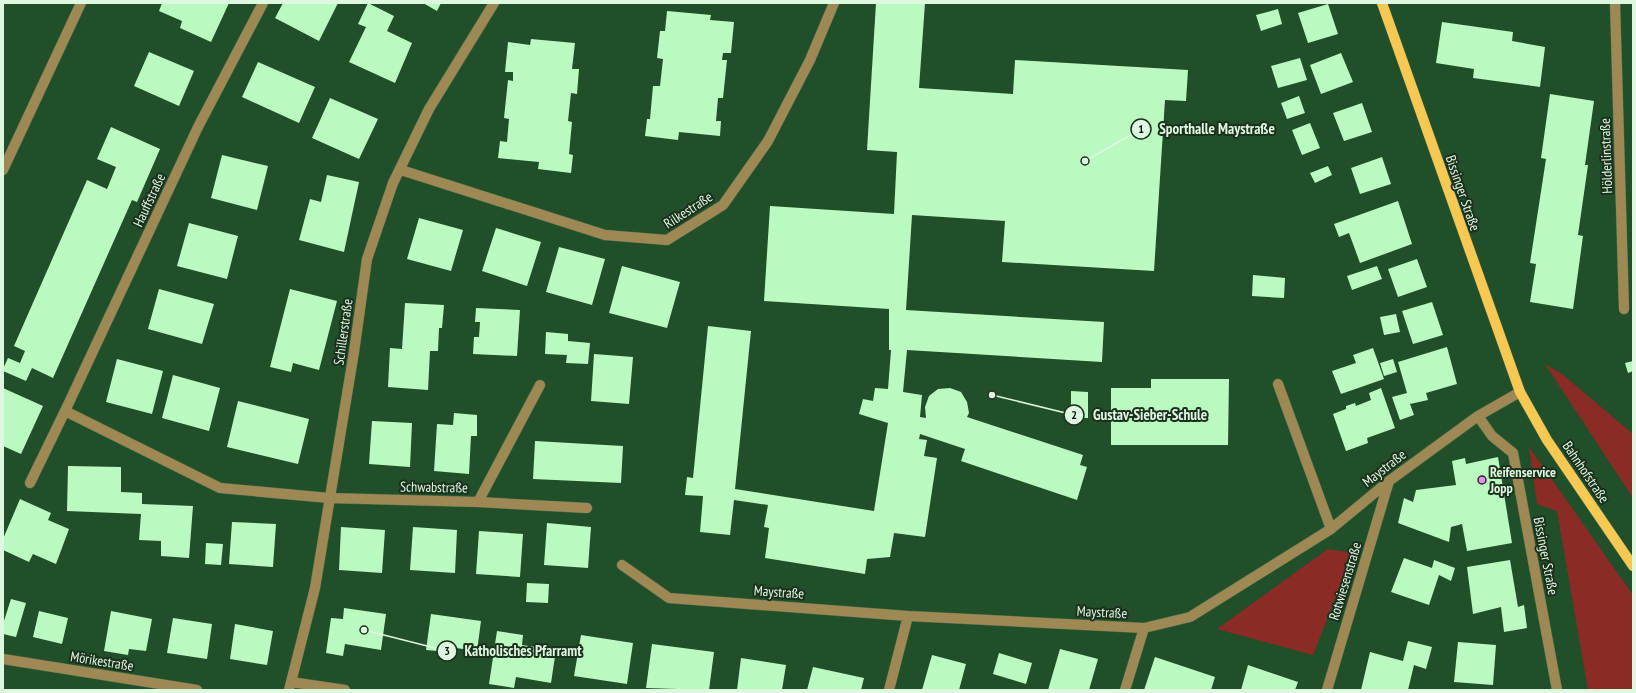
<svg xmlns="http://www.w3.org/2000/svg" width="1636" height="693" font-family="'PT Sans Narrow',sans-serif">
	<style>
		.green { fill: #8b2b25 }
		.building { fill: #bafac1 }
		.lines { fill: none; stroke-linecap: round; stroke-linejoin: round }
		.minor-casing { stroke: #436d4a; stroke-width: 11 }
		.major-casing { stroke: #436d4a; stroke-width: 11 }
		.minor { stroke: #9e8853; stroke-width: 10 }
		.major { stroke: #f7c953; stroke-width: 10 }
		.poi-dot { fill: #f38af2; stroke: #1c301e; stroke-width: 1.5 }
		.labels { text-anchor: middle; stroke-width: 4; stroke-linejoin: round; paint-order: stroke }
		.street-label { font-size: 14px; fill: #def8e0; stroke: #1c301e }
		.poi-label { font-size: 14px; font-weight: bold; fill: #def8e0; stroke: #1c301e; text-anchor: start }
		.leader { fill: none; stroke: #def8e0; stroke-width: 1.5 }
		.callout-dot { fill: #def8e0; stroke: #1c301e; stroke-width: 1.5 }
		.mark-label { font-size: 12px; text-anchor: middle; font-weight: bold; fill: #111 }
		.callout-label { font-size: 15px; text-anchor: middle; font-weight: bold; fill: #def8e0; stroke: #1c301e; stroke-width: 4; stroke-linejoin: round; paint-order: stroke }
	</style>
	<rect width="100%" height="100%" fill="#214f29"/>
	<!-- green -->
	<path class="green" d="M1545,364L1562,374L1633,434V498Z
		M1529,447L1633,595V690H1588L1557,511L1537,504Z
		M1328,549L1353,553L1313,655L1217,629Z"/>
	<!-- building -->
	<path class="building" d="M162,3H229L211,42L180,28L182,21L159,11Z
		M283,3H338L319,41L275,18Z
		M368,3L394,16L387,31L412,43L395,83L349,62L366,27L358,24Z
		M423,3H441L437,11Z
		M876,3H925L919,88L1013,94L1015,60L1188,70L1186,101L1165,100L1154,271L1002,262L1005,221L912,215L906,310L1104,322L1102,362L907,350L903,392L922,395L920,417L926,418L925,407L929,396L938,389L950,388L961,392L967,402L969,413L967,417L1083,455L1080,465L1087,467L1077,500L961,461L965,449L920,434L919,439L927,440L924,456L937,458L925,537L894,533L890,557L867,559L865,574L765,558L769,528L764,527L768,505L734,500L730,535L700,532L703,496L685,495L687,477L693,478L708,326L751,331L735,489L874,511L888,423L859,414L863,399L873,401L875,388L888,389L891,350H889V309L764,301L770,206L894,214L897,152L867,150Z
		M1328,4L1338,34L1308,43L1298,13Z
		M1278,9L1282,24L1261,31L1256,15Z
		M667,11L711,15L710,20L734,22L731,53H723L722,60H727L723,98H718L716,121H721L720,136L679,132L678,140L645,136L647,119H650L653,86H660L663,59L657,58L660,31H665Z
		M1442,22L1513,32L1512,41L1545,47L1540,87L1473,78L1474,69L1436,63Z
		M531,39L575,43L572,69H579L577,94L571,93L568,121L572,122L569,154L573,155L571,173L538,169L539,162L498,158L500,141L507,142L509,119L504,118L508,80L513,81V72H505L508,42L530,45Z
		M149,52L194,71L179,106L134,86Z
		M1341,53L1353,82L1321,94L1310,65Z
		M1300,58L1307,80L1278,88L1271,66Z
		M258,62L315,87L299,123L242,97Z
		M1550,94L1594,101L1585,165H1588L1578,235L1583,236L1573,309L1530,302L1536,264L1530,263L1546,159L1541,158Z
		M1299,96L1305,113L1287,119L1281,103Z
		M330,98L378,119L359,159L312,138Z
		M1362,103L1372,132L1344,141L1333,113Z
		M1310,123L1320,148L1302,155L1292,130Z
		M111,127L160,149L137,202L132,200L53,378L32,368L26,381L3,371V369L8,358L20,363L25,351L14,346L87,180L107,189L116,167L97,159Z
		M222,155L268,166L257,210L211,198Z
		M1382,157L1391,184L1360,194L1351,168Z
		M1328,166L1332,175L1315,183L1310,173Z
		M327,175L359,182L344,252L299,240L310,199L321,202Z
		M1398,201L1412,244L1360,263L1349,233L1339,237L1334,224Z
		M419,218L463,230L451,271L407,259Z
		M189,223L238,236L227,279L177,266Z
		M496,228L541,242L527,286L482,271Z
		M559,247L605,259L592,305L546,292Z
		M1417,259L1427,287L1398,297L1388,269Z
		M622,266L680,282L667,328L609,313Z
		M1377,266L1382,279L1352,290L1347,276Z
		M1253,275L1285,278L1284,298L1252,296Z
		M159,289L214,304L202,344L148,329Z
		M290,289L337,301L319,370L293,363L291,372L270,367Z
		M1432,302L1443,335L1413,344L1402,311Z
		M405,303L444,305L442,328H439L438,351H430L428,390L388,387L390,348L402,349Z
		M476,308L520,310L517,356L473,354L474,337H479L480,322H475Z
		M1396,314L1400,332L1384,335L1380,317Z
		M546,332L568,334V341L590,343L588,364L566,363L567,355L545,354Z
		M1447,347L1457,384L1426,393L1428,400L1410,404L1414,415L1400,420L1392,397L1407,393L1398,362Z
		M1373,348L1384,379L1341,394L1332,371L1356,363L1353,355Z
		M594,354L633,357L629,404L591,401Z
		M117,359L163,371L152,414L106,402Z
		M1393,359L1397,372L1384,376L1380,363Z
		M1633,361V371L1628,373L1625,363Z
		M173,375L220,388L209,431L162,418Z
		M1151,379H1229L1228,445H1111V388H1151Z
		M3,388L43,406L21,454L3,446Z
		M1381,388L1395,428L1367,438L1368,443L1346,451L1333,414L1346,409V406L1355,403L1356,406L1371,400L1369,393Z
		M1071,391L1088,392V418H1071Z
		M238,401L309,419L298,464L227,447Z
		M454,413L477,415V436H471L469,474L434,471L437,424L453,425Z
		M372,421L412,423L410,467L369,464Z
		M535,441L623,446L621,483L533,479Z
		M1498,457L1512,543L1467,551L1462,524L1451,527L1449,542L1398,523L1404,498L1413,502L1416,490L1456,485L1452,461L1465,458L1466,464Z
		M68,466L121,467V492L142,493V504L193,506L189,558L161,556V541L139,540L141,514L67,511Z
		M20,499L51,513L48,520L69,529L56,564L33,554L29,562L3,550V539Z
		M232,522L276,524L273,567L229,564Z
		M547,523L591,527L588,568L544,565Z
		M341,527L385,530L382,573L339,570Z
		M413,527L457,530L455,573L410,570Z
		M479,531L523,534L520,577L476,574Z
		M206,543L223,544L221,565L205,564Z
		M1404,558L1432,568L1434,560L1455,568L1451,581L1439,575L1429,605L1391,592Z
		M1510,560L1518,607L1524,605L1527,628L1504,632L1501,607L1473,614L1467,567Z
		M527,583L549,584L548,603L526,602Z
		M11,599L26,603L16,637L3,634V624Z
		M344,608L386,614L381,650L345,644L343,656L326,653L331,618L343,619Z
		M39,611L68,618L62,644L33,637Z
		M111,611L152,619L146,651L129,649L128,655L104,651Z
		M431,614L481,621L477,651L449,647V652L426,650Z
		M173,618L212,624L207,659L167,653Z
		M235,624L273,631L267,665L230,659Z
		M497,631L523,635L522,645L556,650L551,683L516,677L514,688L489,684Z
		M581,635L633,643L627,684L574,676Z
		M1408,641L1432,647L1426,669L1414,665L1408,690H1361L1370,652L1403,661Z
		M1458,642L1496,645L1493,685L1454,682Z
		M652,644L714,652L709,690L646,688Z
		M1060,649L1098,659L1089,690H1048Z
		M999,653L1032,663L1026,684L993,674Z
		M932,655L966,664L959,690H922Z
		M1155,657L1215,677L1211,690H1144Z
		M741,658L786,665L782,690H737Z
		M1248,665L1298,682L1295,690H1241Z
		M813,667L864,678L861,690H807Z"/>
	<g class="lines">
		<defs>
			<path id="minor" d="M263,3L198,127L65,411L220,488L329,498L478,502L540,385
				M1615,3L1624,309
				M3,170L81,3
				M401,170L605,235L667,240L723,205L768,141L810,60L834,3
				M1278,384L1331,529
				M1478,416L1492,436L1513,453L1557,690
				M30,483L65,411
				M478,502L587,508
				M622,565L669,598L908,616L1144,628L1190,617L1331,529L1389,481L1478,416L1520,392
				M3,659L197,690
				M291,682L345,690
				M289,690L315,588L354,352L367,259L393,183L429,109L494,3
				M889,690L908,616
				M1125,690L1144,628
				M1327,690L1389,481"/>
			<path id="major" d="M1382,3L1520,392L1547,440L1633,566"/>
		</defs>
		<!-- minor casing -->
		<use href="#minor" class="minor-casing"/>
		<!-- major casing -->
		<use href="#major" class="major-casing"/>
		<!-- minor -->
		<use href="#minor" class="minor"/>
		<!-- major -->
		<use href="#major" class="major"/>
	</g>
	<!-- markers -->
	<circle class="poi-dot" cx="1482" cy="480" r="4"/>
	<g class="labels">
		<!-- street labels -->
		<g class="street-label">
			<text transform="translate(1606 156) rotate(-92)" y="5">Hölderlinstraße</text>
			<text transform="translate(1463 193) rotate(71)" y="5">Bissinger Straße</text>
			<text transform="translate(149 200) rotate(-65)" y="5">Hauffstraße</text>
			<text transform="translate(688 210) rotate(-33)" y="5">Rilkestraße</text>
			<text transform="translate(343 332) rotate(-82)" y="5">Schillerstraße</text>
			<text transform="translate(1384 468) rotate(-38)" y="5">Maystraße</text>
			<text transform="translate(1586 472) rotate(56)" y="5">Bahnhofstraße</text>
			<text transform="translate(434 487) rotate(1)" y="5">Schwabstraße</text>
			<text transform="translate(1546 556) rotate(79)" y="5">Bissinger Straße</text>
			<text transform="translate(1345 581) rotate(-73)" y="5">Rotwiesenstraße</text>
			<text transform="translate(779 592) rotate(4)" y="5">Maystraße</text>
			<text transform="translate(1102 612) rotate(3)" y="5">Maystraße</text>
			<text transform="translate(102 661) rotate(9)" y="5">Mörikestraße</text>
		</g>
		<!-- poi labels -->
		<g class="poi-label">
			<text x="1490" y="477">Reifenservice<tspan x="1490" dy="16">Jopp</tspan></text>
		</g>
	</g>
	<!-- callouts -->
	<path class="leader" d="M1085 161L1141 129M992 395L1074 415M364 630L447 651"/>
	<g class="callout-dot">
		<circle cx="1085" cy="161" r="4"/>
		<circle cx="992" cy="395" r="4"/>
		<circle cx="364" cy="630" r="4"/>
		<circle cx="1141" cy="129" r="10"/>
		<circle cx="1074" cy="415" r="10"/>
		<circle cx="447" cy="651" r="10"/>
	</g>
	<g class="mark-label">
		<text x="1141" y="133">1</text>
		<text x="1074" y="419">2</text>
		<text x="447" y="655">3</text>
	</g>
	<g class="callout-label">
		<text x="1217" y="134">Sporthalle Maystraße</text>
		<text x="1150" y="420">Gustav-Sieber-Schule</text>
		<text x="523" y="656">Katholisches Pfarramt</text>
	</g>
	<!-- border -->
	<rect width="1636" height="693" fill="none" stroke="#def8e0" stroke-width="8"/>
</svg>
